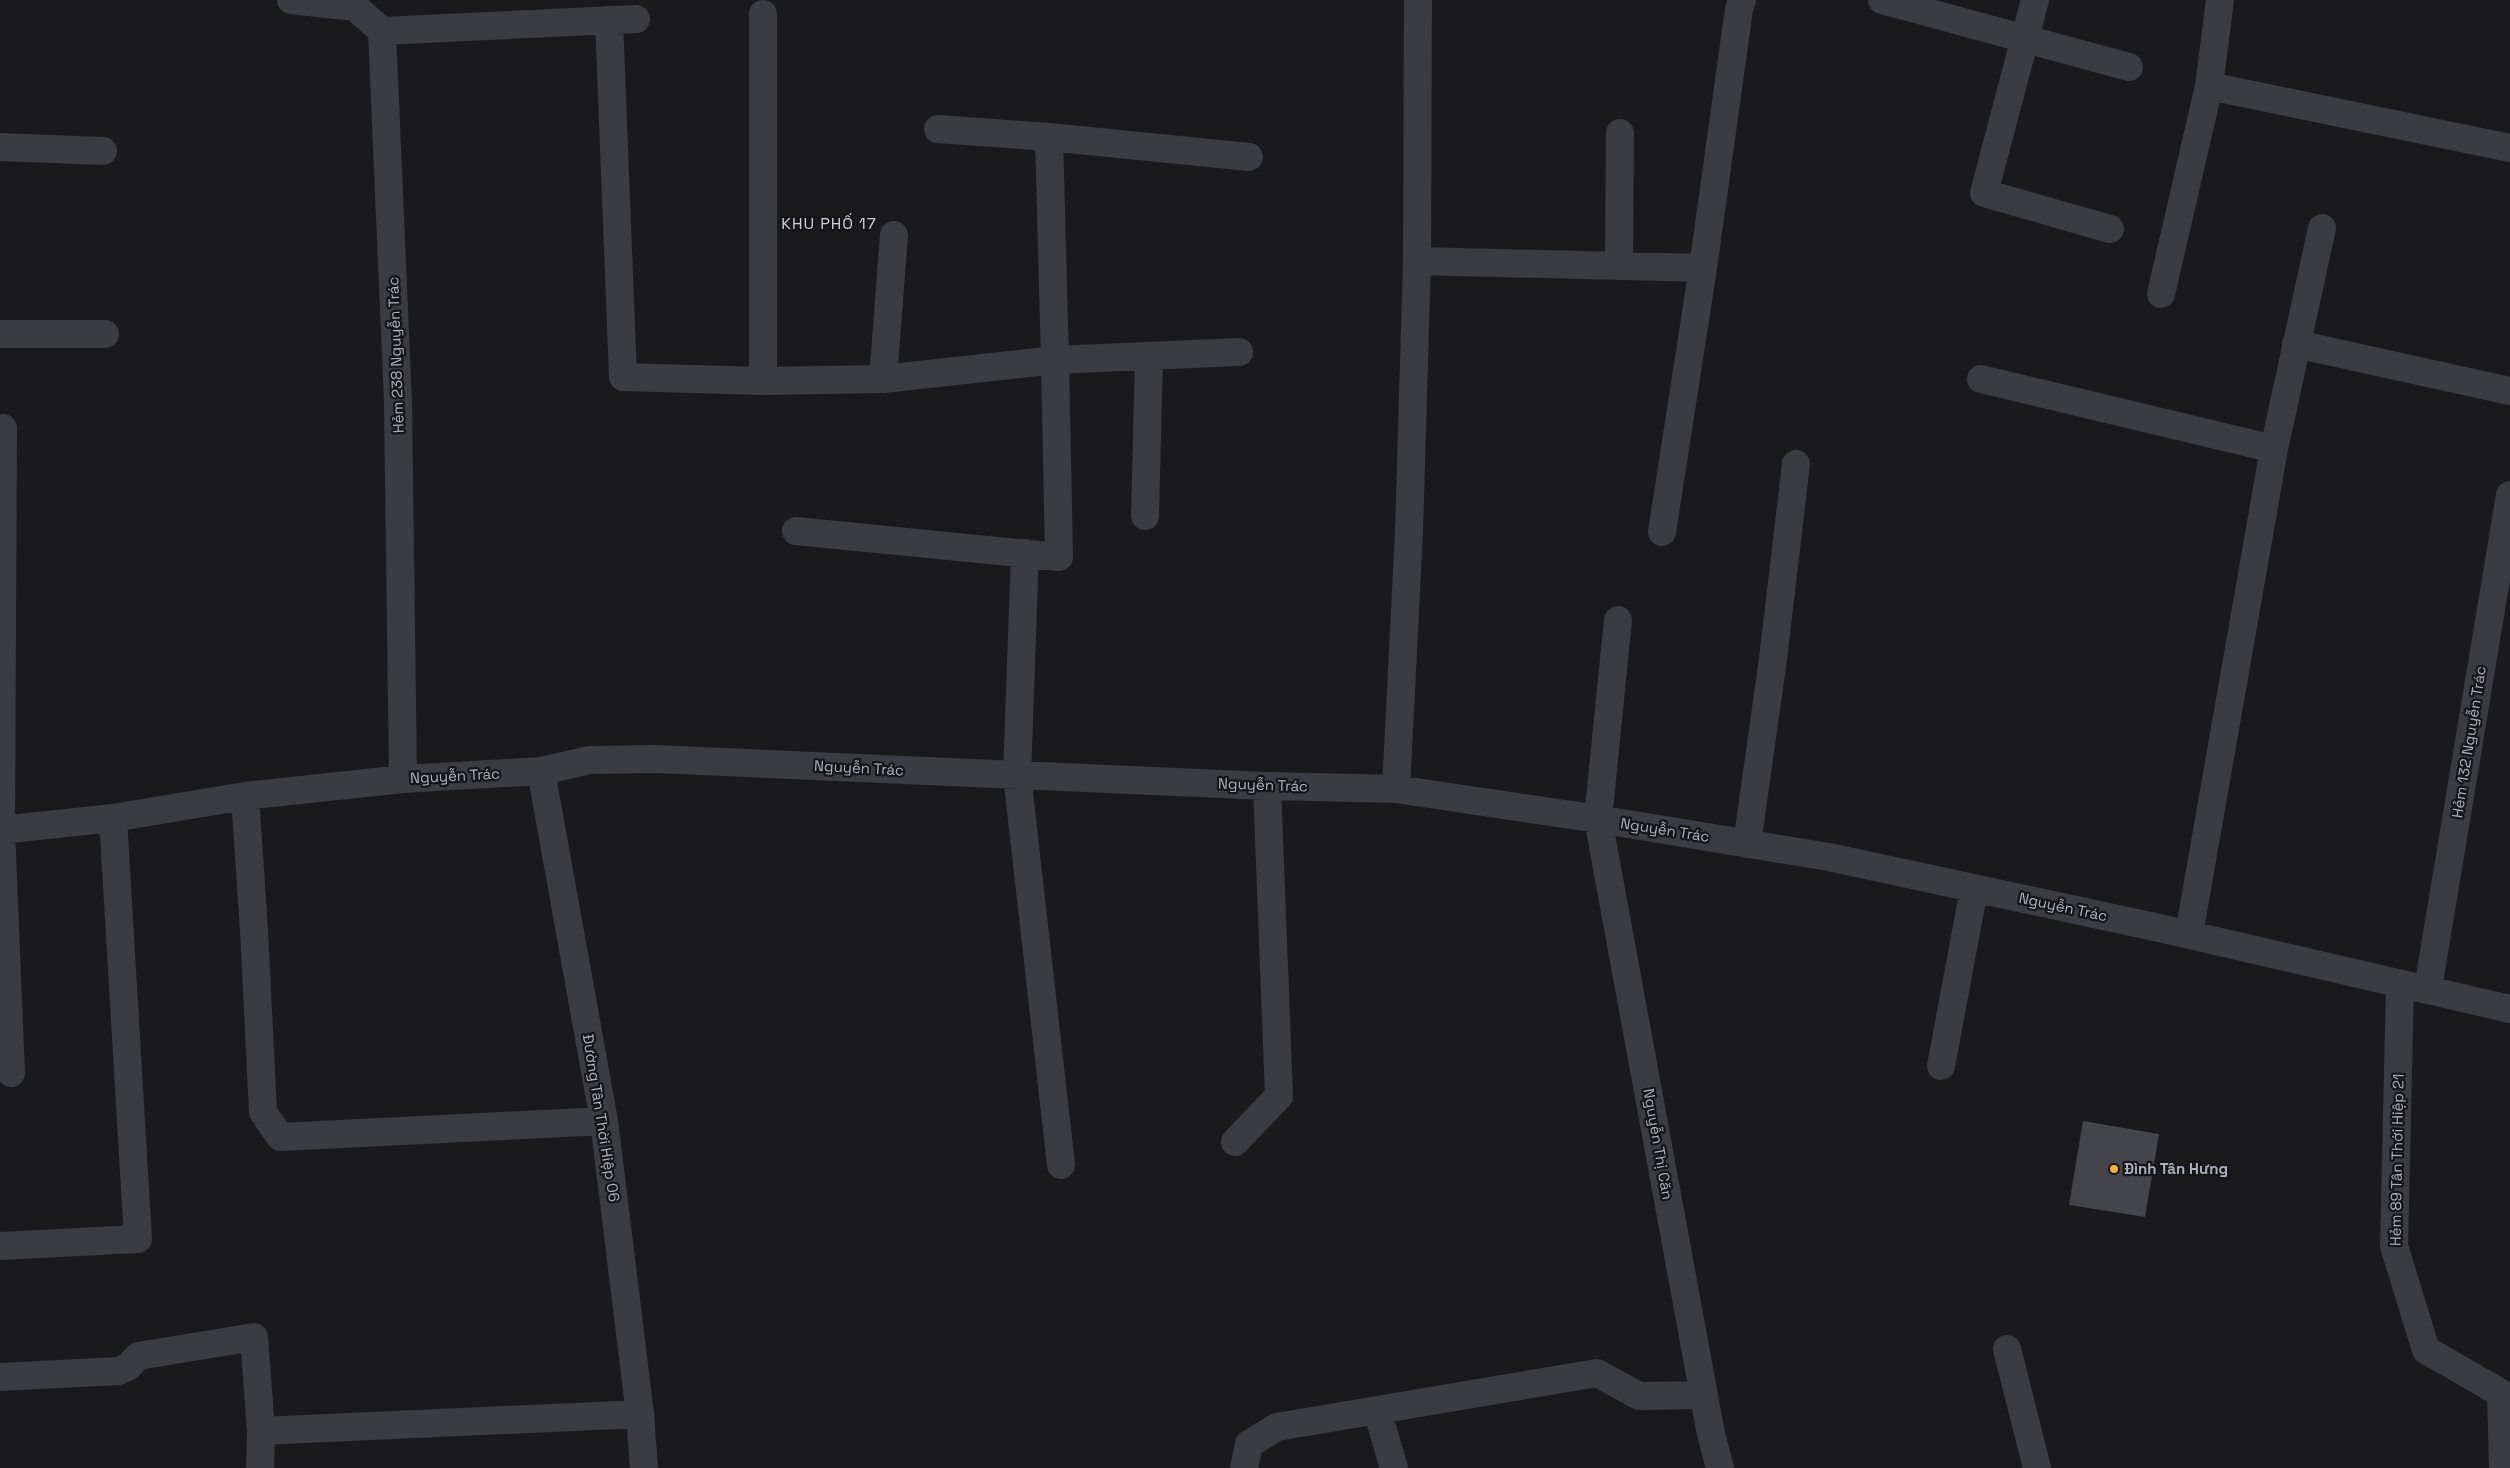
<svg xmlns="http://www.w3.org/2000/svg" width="2510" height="1468" font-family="'Space Grotesk',sans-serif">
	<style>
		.building { fill: #44454a }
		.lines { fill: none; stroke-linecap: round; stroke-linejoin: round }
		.minor { stroke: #3b3c42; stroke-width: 28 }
		.poi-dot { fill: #fcb133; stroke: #151518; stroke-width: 2 }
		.labels { text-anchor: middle; stroke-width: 4.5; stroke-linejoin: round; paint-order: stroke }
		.street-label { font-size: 15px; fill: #acb2bd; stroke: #151518 }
		.poi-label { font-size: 15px; font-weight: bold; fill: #acb2bd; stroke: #151518; text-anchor: start }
		.neighbourhood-label { font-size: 16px; letter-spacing: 1px; fill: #ced1d9; stroke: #151518 }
	</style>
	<rect width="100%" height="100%" fill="#1a1a1d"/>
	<!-- building -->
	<path class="building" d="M2083,1121L2159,1134L2145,1217L2069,1205Z"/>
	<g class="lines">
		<!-- minor -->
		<path class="minor" d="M291,0L355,7L382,31L398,402L403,779
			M1882,0L2129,67
			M2035,0L1984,193L2110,229
			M609,20L623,377L763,381L883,379L1055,360L1049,137L1249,157
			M382,31L636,19
			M2209,86L2220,0
			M938,129L1049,137
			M0,147L103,151
			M1417,261L1703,268
			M1619,265L1620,133
			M2161,294L2209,86L2510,148
			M0,334H105
			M2296,344L2510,391
			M883,379L894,235
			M1981,379L2274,449L2189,934
			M763,381V14
			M3,428L1,829L11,1073
			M2274,449L2322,228
			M1145,516L1149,356
			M796,531L1059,557L1055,360L1239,352
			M1662,532L1703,268L1739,9L1742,0
			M1025,553L1017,775L1061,1165
			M1618,620L1598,819L1711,1434L1720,1468
			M541,771L604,1121L640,1414L644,1468
			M1396,789L1409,531L1417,261L1418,0
			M245,796L254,930L263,1112L280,1137L604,1121
			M0,830L113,818L245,796L403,779L541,771L590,760L655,759L1267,786L1396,789L1598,819L1829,857L2164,929L2510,1009
			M1747,844L1773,659L1796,464
			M2400,985L2394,1246L2426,1350L2501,1393L2503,1468
			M2428,988L2510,495
			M1941,1066L1974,889
			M1235,1142L1279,1096L1267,786
			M0,1246L138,1239L113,818
			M2007,1349L2037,1468
			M0,1377L119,1371L129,1366L138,1356L254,1337L261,1431
			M1377,1410L1394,1468
			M260,1468L261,1431L640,1414
			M1244,1468L1249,1444L1277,1427L1597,1373L1639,1396L1704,1395"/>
	</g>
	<!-- markers -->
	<circle class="poi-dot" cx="2114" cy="1169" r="5"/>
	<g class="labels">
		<!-- street labels -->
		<g class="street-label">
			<text transform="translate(396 355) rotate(-92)" y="5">Hẻm 238 Nguyễn Trác</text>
			<text transform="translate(2469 742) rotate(-81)" y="5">Hẻm 132 Nguyễn Trác</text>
			<text transform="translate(859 768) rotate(3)" y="5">Nguyễn Trác</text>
			<text transform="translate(455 776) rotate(-3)" y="5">Nguyễn Trác</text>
			<text transform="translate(1263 785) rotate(2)" y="5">Nguyễn Trác</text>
			<text transform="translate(1665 830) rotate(9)" y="5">Nguyễn Trác</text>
			<text transform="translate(2063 907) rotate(12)" y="5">Nguyễn Trác</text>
			<text transform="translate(601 1118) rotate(81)" y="5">Đường Tân Thời Hiệp 06</text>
			<text transform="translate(1658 1144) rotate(80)" y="5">Nguyễn Thị Căn</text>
			<text transform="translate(2397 1160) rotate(-89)" y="5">Hẻm 89 Tân Thới Hiệp 21</text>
		</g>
		<!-- poi labels -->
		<g class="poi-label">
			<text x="2124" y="1174">Đình Tân Hưng</text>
		</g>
		<!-- neighbourhood labels -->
		<g class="neighbourhood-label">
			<text x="829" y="229">KHU PHỐ 17</text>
		</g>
	</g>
</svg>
